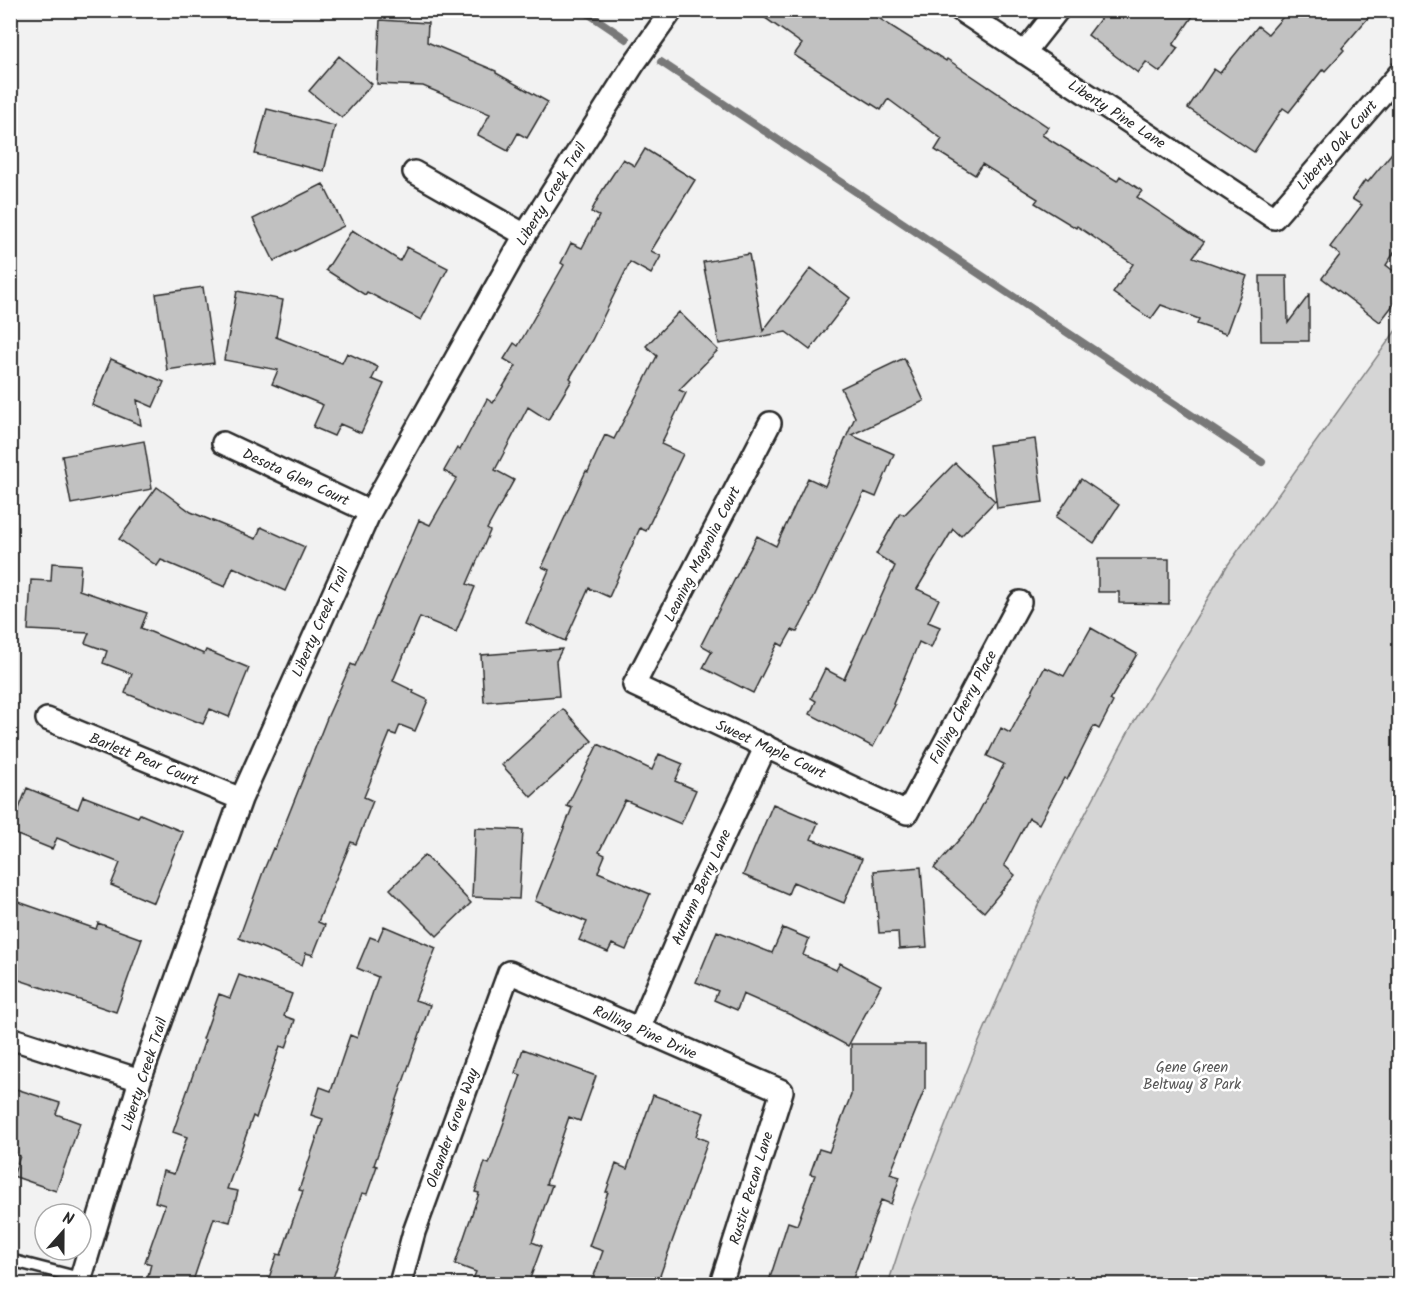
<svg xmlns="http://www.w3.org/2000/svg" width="1410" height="1295" font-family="Kalam,sans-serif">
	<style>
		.green { fill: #d5d5d5; stroke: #808080; stroke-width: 1.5 }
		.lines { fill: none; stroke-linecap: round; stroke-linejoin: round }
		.stream { stroke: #787878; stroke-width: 8 }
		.building { fill: #c1c1c1; stroke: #2b2b2b; stroke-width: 1.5 }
		.lane-casing { stroke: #2b2b2b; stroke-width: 15 }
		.street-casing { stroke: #2b2b2b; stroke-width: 26 }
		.lane { stroke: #fff; stroke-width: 10 }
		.street { stroke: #fff; stroke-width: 21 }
		.labels { text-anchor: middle; stroke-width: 5; stroke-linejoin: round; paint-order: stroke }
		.street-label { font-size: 15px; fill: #2b2b2b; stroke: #fff }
		.park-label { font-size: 15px; fill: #565656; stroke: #fff }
	</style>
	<rect width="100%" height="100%" fill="#f2f2f2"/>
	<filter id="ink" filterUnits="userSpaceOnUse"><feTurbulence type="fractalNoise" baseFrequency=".0167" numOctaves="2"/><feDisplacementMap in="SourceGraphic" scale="12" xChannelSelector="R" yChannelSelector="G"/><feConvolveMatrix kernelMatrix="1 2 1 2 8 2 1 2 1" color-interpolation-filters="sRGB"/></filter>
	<g filter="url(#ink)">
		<!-- green -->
		<path class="green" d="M1399,326V1284H888L912,1210L972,1058L1042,896L1132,725L1227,566Z"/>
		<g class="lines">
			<!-- stream -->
			<path class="stream" d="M583,10L626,39
				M661,62L1262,462"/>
		</g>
		<!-- building -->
		<path class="building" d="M754,10H866L946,61L947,59L1048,127L1042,135L1117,181L1120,176L1142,191L1137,197L1204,242L1193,257L1247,276L1226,334L1197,324L1199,319L1161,305L1151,319L1113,293L1133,264L1077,226L1076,228L1035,203L1038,199L982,164L975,175L935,150L942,139L888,99L881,110L794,55L802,44Z
			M1107,10H1197L1173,45L1178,48L1160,72L1146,62L1138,73L1088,35Z
			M1289,10H1375L1342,48L1344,50L1325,71L1323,69L1289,112L1283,108L1254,152L1188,108L1214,69L1220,73L1258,26L1268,34Z
			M380,20L428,23L427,42L496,71V73L548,102L527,138L518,133L508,151L478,135L490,114L423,86L377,84Z
			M339,56L372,84L342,118L309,91Z
			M267,109L335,126L324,171L255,154Z
			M1400,143V244L1386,265L1400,276V296L1380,322L1322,278L1340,255L1330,247L1362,205L1352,199L1365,180L1368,182Z
			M645,149L695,180L651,251L661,256L651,274L630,262L592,340L570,378L572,380L548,420L528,407L495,470L514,480L487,529L490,531L467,584L475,587L456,632L420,617L393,681L414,691L413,693L428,700L415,731L400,725L396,735L390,733L364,797L373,801L356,844L351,842L318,922L325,925L313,955L306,953L302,965L239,938L263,872L273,848L275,849L327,718L351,664L355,666L419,520L430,525L457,478L444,471L457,448L460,450L487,399L493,403L516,366L504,359L514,343L518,346L564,265L561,263L571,243L582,248L599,216L591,212L602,191L623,159L635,166Z
			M323,184L344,226L274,261L253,219Z
			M352,230L400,261L407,247L448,268L421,320L367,292L365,295L326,270Z
			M749,254L763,331L811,268L850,298L810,350L786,332L719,344L703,262Z
			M1260,276H1287L1288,323L1309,295V341H1261Z
			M203,287L214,363L167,370L156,294Z
			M237,291L283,300L276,337L342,363L347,353L378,367L372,379L384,384L361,433L340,424L334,436L313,427L323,405L272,384L278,370L224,360Z
			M679,312L718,350L679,390L686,393L661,444L683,454L646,531L640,528L609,597L589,588L565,641L526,623L549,570L542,567L586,471L588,472L605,435L614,439L657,356L646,346Z
			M904,358L924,401L851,435L894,454L876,497L864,492L810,605L811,606L797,632L792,630L783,646L778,643L753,693L703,668L712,651L701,645L757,536L776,546L808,478L825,486L855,417L841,388Z
			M111,359L164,382L153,407L137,400L141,425L92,405Z
			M1035,439L1043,502L997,508L989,445Z
			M144,441L152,489L71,504L62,456Z
			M955,463L995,501L961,536L953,529L917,589L939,599L928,622L940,627L931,648L919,642L893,704L895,705L873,747L810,714L816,701L811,698L825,669L844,679L895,566L876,554L900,513L904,515Z
			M1081,479L1119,505L1094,543L1056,517Z
			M157,487L191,512L256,539L261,527L305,547L285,591L233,567L225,587L161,560L157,566L119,539Z
			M1098,559H1169V604L1119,603V592H1098Z
			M52,563L81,565L79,590L147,613L141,628L204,654L206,650L249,668L229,717L210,709L203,724L125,693L132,674L103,663L107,651L85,643L89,633L28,630L31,580L51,581Z
			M1091,628L1137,654L1110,700L1113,702L1099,729L1094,726L1067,780L1064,778L1039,824L1029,818L1004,865L1015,875L984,912L934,868L972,825L1004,764L987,756L1001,728L1010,733L1045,667L1064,676Z
			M562,649L556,661L559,696L484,702L481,655Z
			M563,709L592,741L531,797L502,765Z
			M598,744L652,770L659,754L683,764L675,781L696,790L681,824L625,800L599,852L605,855L598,872L650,894L626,950L612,944L608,952L579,940L587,922L535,901L572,808L567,806Z
			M27,788L78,809L83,796L138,817L140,814L183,832L154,903L111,885L120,863L57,838L52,849L10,832Z
			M773,804L818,823L811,839L862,859L844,903L793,882L788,894L743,875Z
			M475,828L523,830L519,899L472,897Z
			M425,855L471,903L437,936L390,889Z
			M921,867L927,947L899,949L898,932L879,933L874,871Z
			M10,899L96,929L98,923L142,939L116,1012L10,977Z
			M384,926L436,948L415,1000L430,1005L374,1165L377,1166L367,1194L362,1193L331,1284H267L277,1254L281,1255L303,1191L299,1190L323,1119L311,1115L320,1087L331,1091L350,1035L357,1038L378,977L357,968L370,937L378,940Z
			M783,928L809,939L803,955L836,970L840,963L881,985L848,1046L793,1016L743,994L737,1010L714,1000L718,991L696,982L717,931L772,953Z
			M239,975L292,994L284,1016L295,1020L286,1048L280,1046L256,1118L253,1116L227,1189L238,1191L230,1222L214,1218L192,1284H146L151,1264L145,1262L165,1205L155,1202L163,1171L174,1174L187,1137L173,1132L205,1040L203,1039L219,994L230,998Z
			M851,1044H925V1088L890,1174L900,1177L891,1204L881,1200L851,1284H768L788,1222L797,1225L815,1175L810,1174L819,1149L829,1152L851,1095Z
			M523,1049L596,1076L580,1121L569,1117L546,1184L552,1185L532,1242L542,1246L528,1284H471L476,1272L455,1264L479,1193L475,1192L485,1162L489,1164L521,1075L515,1073Z
			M10,1087L60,1103L56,1114L80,1123L56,1191L13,1176L20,1156L10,1153Z
			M653,1095L704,1113L696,1136L708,1141L657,1284H591L603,1251L589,1246L608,1192H606L616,1164L627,1169Z"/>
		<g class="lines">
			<defs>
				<path id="lane" d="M10,1260L80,1278"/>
				<path id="street" d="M960,10L1274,218L1400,73
					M1024,53L1058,10
					M414,172L525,235
					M770,423L634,685L907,813L1020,602
					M223,443L370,512
					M47,719L241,799
					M639,1029L700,886L766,746
					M10,1038L140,1080
					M79,1284L140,1080L241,799L370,512L525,235L633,65L672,10
					M400,1284L414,1232L509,972L782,1091L721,1284"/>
			</defs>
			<!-- lane casing -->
			<use href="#lane" class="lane-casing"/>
			<!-- street casing -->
			<use href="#street" class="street-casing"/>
			<!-- lane -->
			<use href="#lane" class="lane"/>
			<!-- street -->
			<use href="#street" class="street"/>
		</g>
	</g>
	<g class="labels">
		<!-- street labels -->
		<g class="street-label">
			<text transform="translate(1117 114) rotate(33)" y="5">Liberty Pine Lane</text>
			<text transform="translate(1337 145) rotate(-49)" y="5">Liberty Oak Court</text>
			<text transform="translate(551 194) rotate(-58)" y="5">Liberty Creek Trail</text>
			<text transform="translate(296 477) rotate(25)" y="5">Desota Glen Court</text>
			<text transform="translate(702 554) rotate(-63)" y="5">Leaning Magnolia Court</text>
			<text transform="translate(320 622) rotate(-66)" y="5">Liberty Creek Trail</text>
			<text transform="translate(963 707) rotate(-62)" y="5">Falling Cherry Place</text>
			<text transform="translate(771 749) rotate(25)" y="5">Sweet Maple Court</text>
			<text transform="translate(144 759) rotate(22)" y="5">Barlett Pear Court</text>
			<text transform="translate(701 887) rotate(-66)" y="5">Autumn Berry Lane</text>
			<text transform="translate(645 1032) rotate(24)" y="5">Rolling Pine Drive</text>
			<text transform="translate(144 1074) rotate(-72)" y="5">Liberty Creek Trail</text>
			<text transform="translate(452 1128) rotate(-70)" y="5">Oleander Grove Way</text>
			<text transform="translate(751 1188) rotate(-73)" y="5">Rustic Pecan Lane</text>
		</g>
		<!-- park labels -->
		<g class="park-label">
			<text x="1192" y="1072">Gene Green<tspan x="1192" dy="17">Beltway 8 Park</tspan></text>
		</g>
	</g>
	<!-- margin -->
	<rect width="1410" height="1295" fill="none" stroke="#fff" stroke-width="36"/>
	<rect x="18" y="18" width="1374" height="1259" fill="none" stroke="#2b2b2b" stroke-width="2" filter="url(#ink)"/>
	<!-- north arrow -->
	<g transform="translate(63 1232) rotate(21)"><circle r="28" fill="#ffffff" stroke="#aaaaaa" stroke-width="1.5"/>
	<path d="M0-4.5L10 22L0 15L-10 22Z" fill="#2b2b2b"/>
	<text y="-9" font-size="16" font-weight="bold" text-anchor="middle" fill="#2b2b2b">N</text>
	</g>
</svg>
